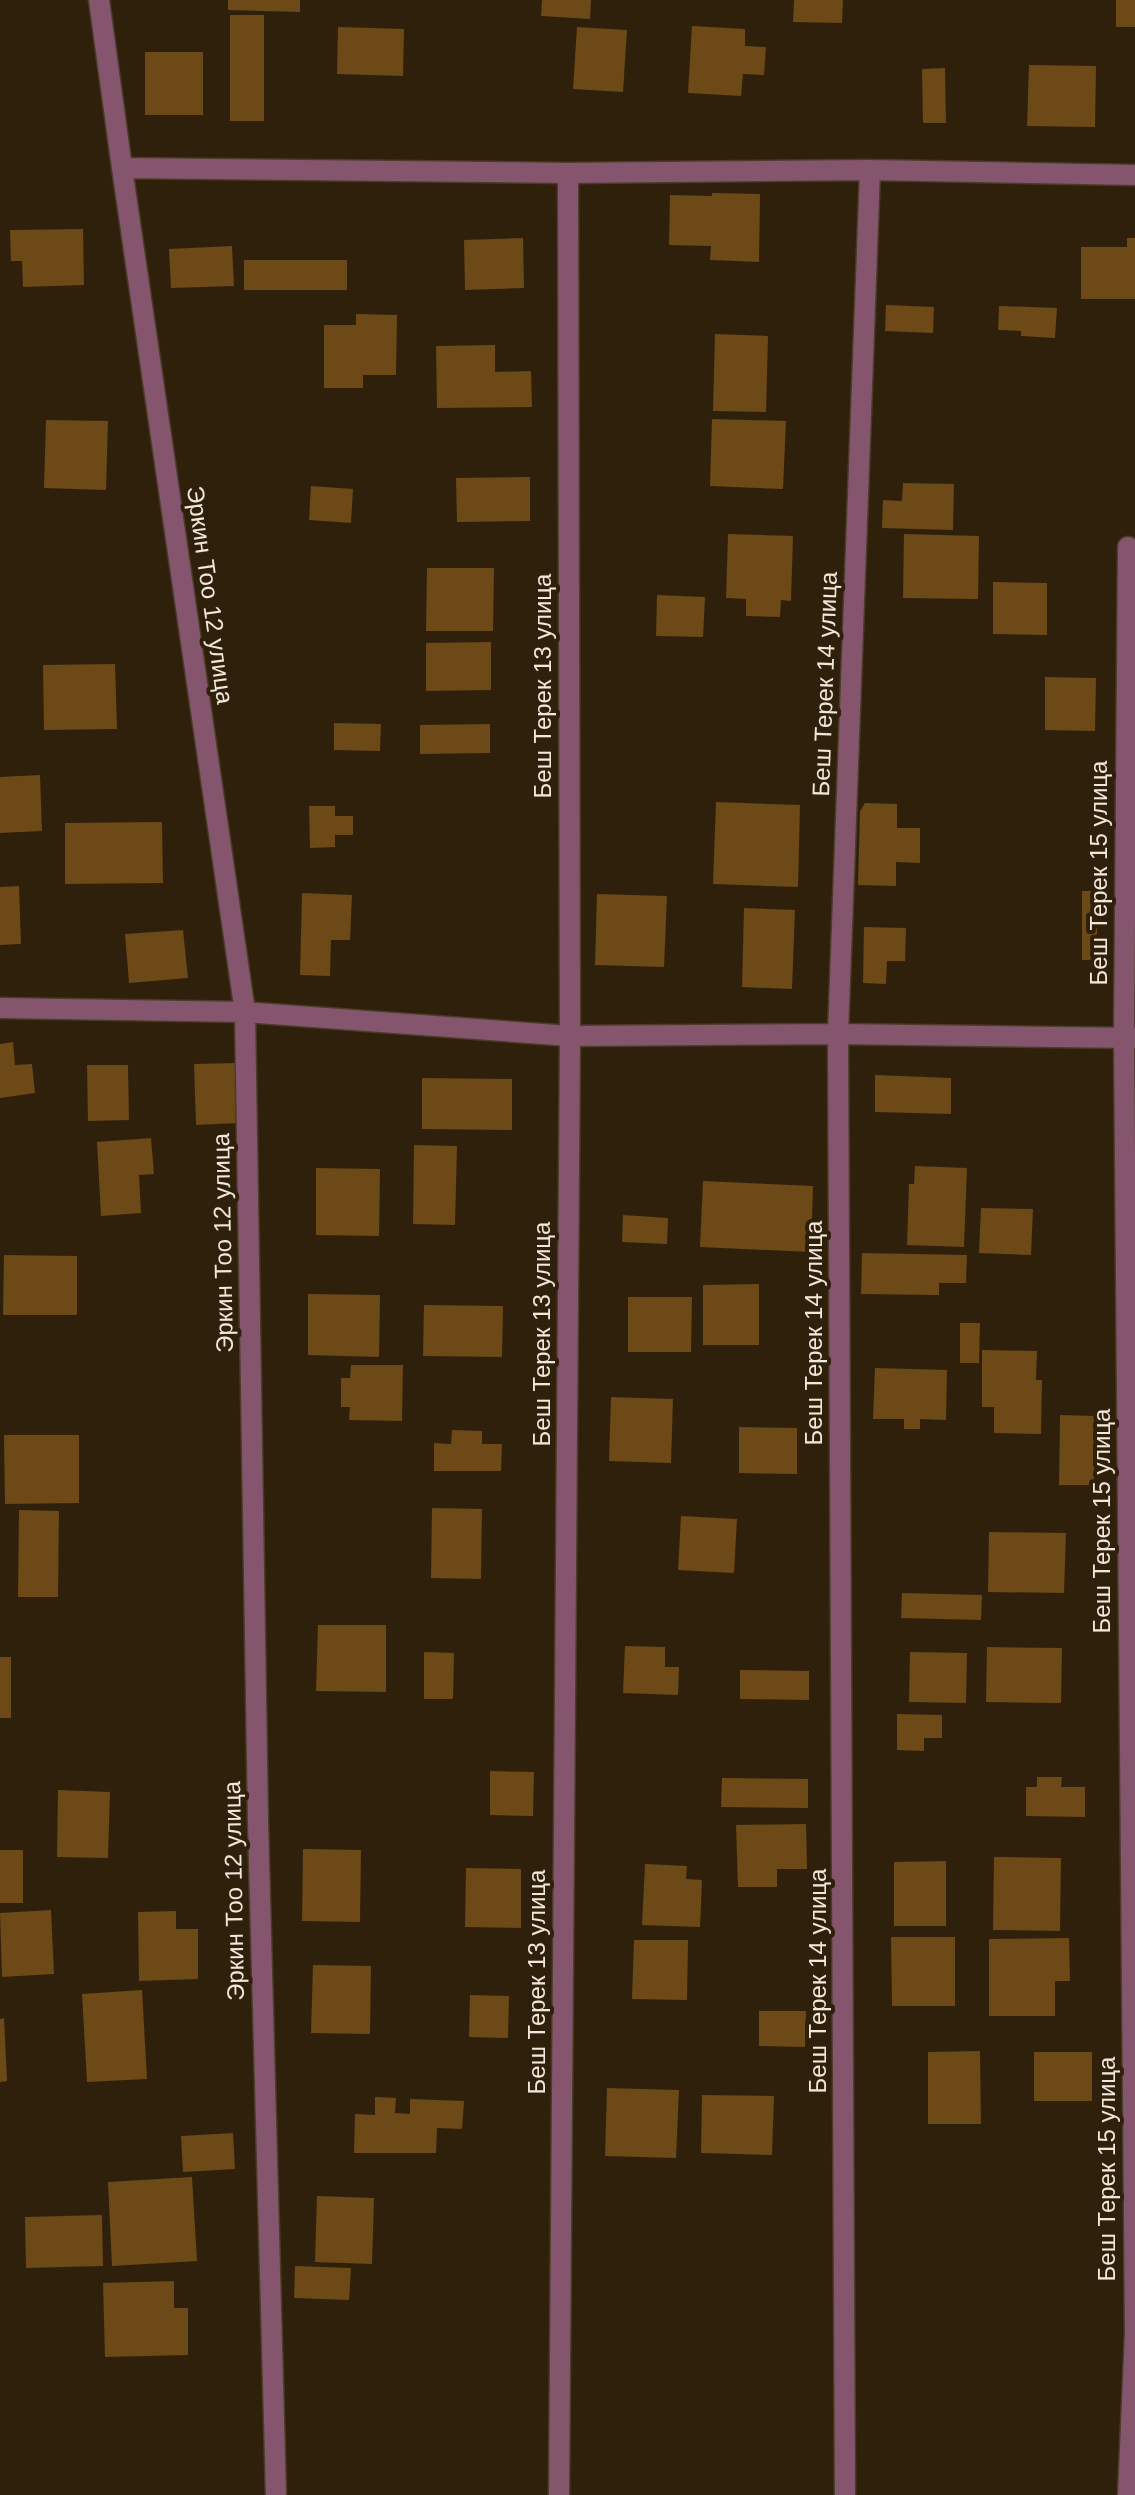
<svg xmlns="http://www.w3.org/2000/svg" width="1135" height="2495" font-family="Helvetica,sans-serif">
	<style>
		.building { fill: #6c4916 }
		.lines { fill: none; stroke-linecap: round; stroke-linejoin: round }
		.minor-casing { stroke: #4a3c29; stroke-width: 23 }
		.minor { stroke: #85556d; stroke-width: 20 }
		.labels { text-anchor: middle; stroke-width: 8; stroke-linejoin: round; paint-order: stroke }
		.street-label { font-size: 24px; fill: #f2e7db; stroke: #2f200c }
	</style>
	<rect width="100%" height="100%" fill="#2f200c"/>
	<!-- building -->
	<path class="building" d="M228,0H300V12L228,10Z
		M542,0H591L590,19L541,16Z
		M794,0H843L842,23L793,22Z
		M1116,0H1135V27H1116Z
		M230,15H264V121H230Z
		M692,26L745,29V46L766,47L764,75L743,74L741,96L688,93Z
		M338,27L404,29L403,76L337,74Z
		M577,27L627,30L623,92L573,89Z
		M145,52H203V115H145Z
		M1029,65L1096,66L1095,127L1027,126Z
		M945,68L946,123H923L922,69Z
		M712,193L760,194L759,262L710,260L711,246L669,245L670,195L712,196Z
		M83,229L84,285L23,287L22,261H11L10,230Z
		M523,238L524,288L465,290L464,240Z
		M1127,238H1135V299H1081V247H1127Z
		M232,246L234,286L171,288L169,249Z
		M244,260H347V290H244Z
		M886,305L934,307L933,333L885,331Z
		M999,306L1057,308L1055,338L1021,336V331L998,330Z
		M356,314L397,315L396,375H363V388H324V325H356Z
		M715,334L768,336L766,412L713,411Z
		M495,345V372L531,371L532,407L437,408L436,346Z
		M712,419L786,421L783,489L710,486Z
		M46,420L108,421L106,490L44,488Z
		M530,477V521L457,522L456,478Z
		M903,483L954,484L953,530L882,528L883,500L902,501Z
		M311,486L353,489L351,523L309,520Z
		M728,534L793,536L791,601L781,600L780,617L746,616V599L726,598Z
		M904,534L979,536L978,599L903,598Z
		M427,568H494L493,631H426Z
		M993,582L1047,583V635L993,634Z
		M657,595L705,597L703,637L656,636Z
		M491,642V690L426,691V643Z
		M115,664L117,729L44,730L43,665Z
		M1045,677L1096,678L1095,731L1045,730Z
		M334,723L381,724L380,751L334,750Z
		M490,724V753L420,754V725Z
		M40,775L42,831L0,833V777Z
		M716,802L800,805L798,887L713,884Z
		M865,803L897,804V828H920V863L896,862V886L858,885L860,811Z
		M309,806H335V816H353V835H335V847L310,848Z
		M162,822L163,883L65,884V823Z
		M19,886L21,944L0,945V887Z
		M1082,891H1097V960H1082Z
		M302,893L352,895L350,940H331L330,976L300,975Z
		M597,894L667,896L664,967L595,965Z
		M744,908L795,910L792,989L742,987Z
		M864,927L906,928L905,961H887L886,984L863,983Z
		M183,930L188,978L129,983L125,934Z
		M13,1042L15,1065L32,1064L35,1093L0,1098V1044Z
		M236,1063L238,1123L196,1125L194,1064Z
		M87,1065H128L129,1120L88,1121Z
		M875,1075L951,1078V1114L875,1112Z
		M422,1078L512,1079V1130L422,1129Z
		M151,1138L154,1174L139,1175L141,1213L101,1216L97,1142Z
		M414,1145L457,1146L455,1225L413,1224Z
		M915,1166L967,1168L964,1247L907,1245L909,1184H914Z
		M316,1168L380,1169L379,1236L316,1235Z
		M703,1181L813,1186L811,1252L700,1247Z
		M981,1208L1033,1209L1031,1255L979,1253Z
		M623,1215L668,1218L667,1244L622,1242Z
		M862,1253L967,1255L966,1283H939V1295L861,1294Z
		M4,1255L77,1256V1315H3Z
		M759,1284V1345H703V1285Z
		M308,1294L380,1295L379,1357L308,1355Z
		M628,1297H692L691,1352H628Z
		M424,1305L503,1306L502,1357L423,1356Z
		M960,1323H980L979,1363H960Z
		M982,1350L1037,1351L1036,1380H1042L1041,1434L994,1433V1407H982Z
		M351,1365H403L402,1421L349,1420L350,1407H341V1378H350Z
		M875,1368L947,1370L946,1420L920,1419V1429H904V1419H873Z
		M611,1397L673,1399L671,1463L609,1461Z
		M1060,1415L1095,1416L1094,1485H1059Z
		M739,1427L797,1428V1474L739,1473Z
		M452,1430L482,1431V1444H502L501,1471H434V1443L451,1444Z
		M4,1435H79V1503L5,1504Z
		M432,1508L482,1509L481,1579L431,1578Z
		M19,1510L59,1511L58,1597H18Z
		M681,1516L737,1519L734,1573L678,1570Z
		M989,1532L1066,1533L1064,1593L988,1592Z
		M902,1593L982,1595L981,1620L901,1618Z
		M318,1625H386V1692L316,1691Z
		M625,1646L665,1647V1667H679L678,1695L623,1693Z
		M987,1647L1062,1648L1061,1703L986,1702Z
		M424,1652L454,1653L453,1699H424Z
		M910,1652L967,1653L966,1703L909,1702Z
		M0,1657H11V1718H0Z
		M740,1670L809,1671V1700L740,1699Z
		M897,1714L942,1715V1738H924V1751L897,1750Z
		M490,1771L534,1772L533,1816L490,1815Z
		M1037,1777H1062L1061,1787H1085V1817L1026,1816V1787H1037Z
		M722,1778L808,1779V1808L721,1807Z
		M58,1790L110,1792L108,1858L57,1857Z
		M806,1824L807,1869H777V1887H738L736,1825Z
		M303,1849L361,1850L360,1922L302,1921Z
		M0,1850H23V1903H0Z
		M994,1857L1061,1858L1060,1931L993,1930Z
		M946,1861V1926H894V1862Z
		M645,1864L687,1866L686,1879L702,1880L700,1927L642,1925Z
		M466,1868L521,1869V1928L465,1927Z
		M51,1910L54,1974L2,1977L0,1913Z
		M176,1911V1929H198V1979L139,1981L138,1912Z
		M891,1937H955V2006H892Z
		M1069,1938L1070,1981H1055V2016H989V1939Z
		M634,1940H688L687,2000L632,1999Z
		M313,1965L371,1966L370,2034L311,2033Z
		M142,1990L147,2079L87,2082L82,1994Z
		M470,1995L509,1996L508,2038L469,2037Z
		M759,2011H806L805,2047L759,2046Z
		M4,2018L7,2081L0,2082V2019Z
		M980,2051L981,2124H928V2052Z
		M1034,2052H1092V2101H1034Z
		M607,2088L679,2090L676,2158L605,2156Z
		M702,2095L774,2096L772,2155L701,2153Z
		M375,2097L396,2098L395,2113L410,2114V2099L464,2101L462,2129L437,2128L436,2153H354L355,2114L375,2115Z
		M233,2133L235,2169L183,2172L181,2136Z
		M192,2177L197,2261L112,2266L108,2182Z
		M317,2196L374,2198L372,2264L315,2262Z
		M102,2215L103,2266L26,2268L25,2217Z
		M295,2266L351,2268L349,2300L294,2298Z
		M174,2281V2308H188V2355L105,2357L103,2283Z"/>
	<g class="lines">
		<defs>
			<path id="minor" d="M99,0L122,168L245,1012L258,1822L276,2495
				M122,168L568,173L870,170L1135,175
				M1128,547L1124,1038L1135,2333L1128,2495
				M0,1008L245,1012L570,1036L838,1034L1135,1038
				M559,2495L570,1036L568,173
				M845,2495L838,1034L870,170"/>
		</defs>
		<!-- minor casing -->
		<use href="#minor" class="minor-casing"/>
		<!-- minor -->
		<use href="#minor" class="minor"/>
	</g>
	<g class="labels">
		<!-- street labels -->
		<g class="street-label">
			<text transform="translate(210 595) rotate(82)" y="8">Эркин Тоо 12 улица</text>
			<text transform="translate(825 684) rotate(-88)" y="8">Беш Терек 14 улица</text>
			<text transform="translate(543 686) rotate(-90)" y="8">Беш Терек 13 улица</text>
			<text transform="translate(1099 873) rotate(-90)" y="8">Беш Терек 15 улица</text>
			<text transform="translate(223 1243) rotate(-91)" y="8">Эркин Тоо 12 улица</text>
			<text transform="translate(814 1333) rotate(-90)" y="8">Беш Терек 14 улица</text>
			<text transform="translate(542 1334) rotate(-90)" y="8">Беш Терек 13 улица</text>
			<text transform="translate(1102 1521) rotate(-90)" y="8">Беш Терек 15 улица</text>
			<text transform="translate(234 1891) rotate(-91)" y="8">Эркин Тоо 12 улица</text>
			<text transform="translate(818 1981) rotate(-90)" y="8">Беш Терек 14 улица</text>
			<text transform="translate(537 1982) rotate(-90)" y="8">Беш Терек 13 улица</text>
			<text transform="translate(1107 2169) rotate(-90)" y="8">Беш Терек 15 улица</text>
		</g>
	</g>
</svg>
